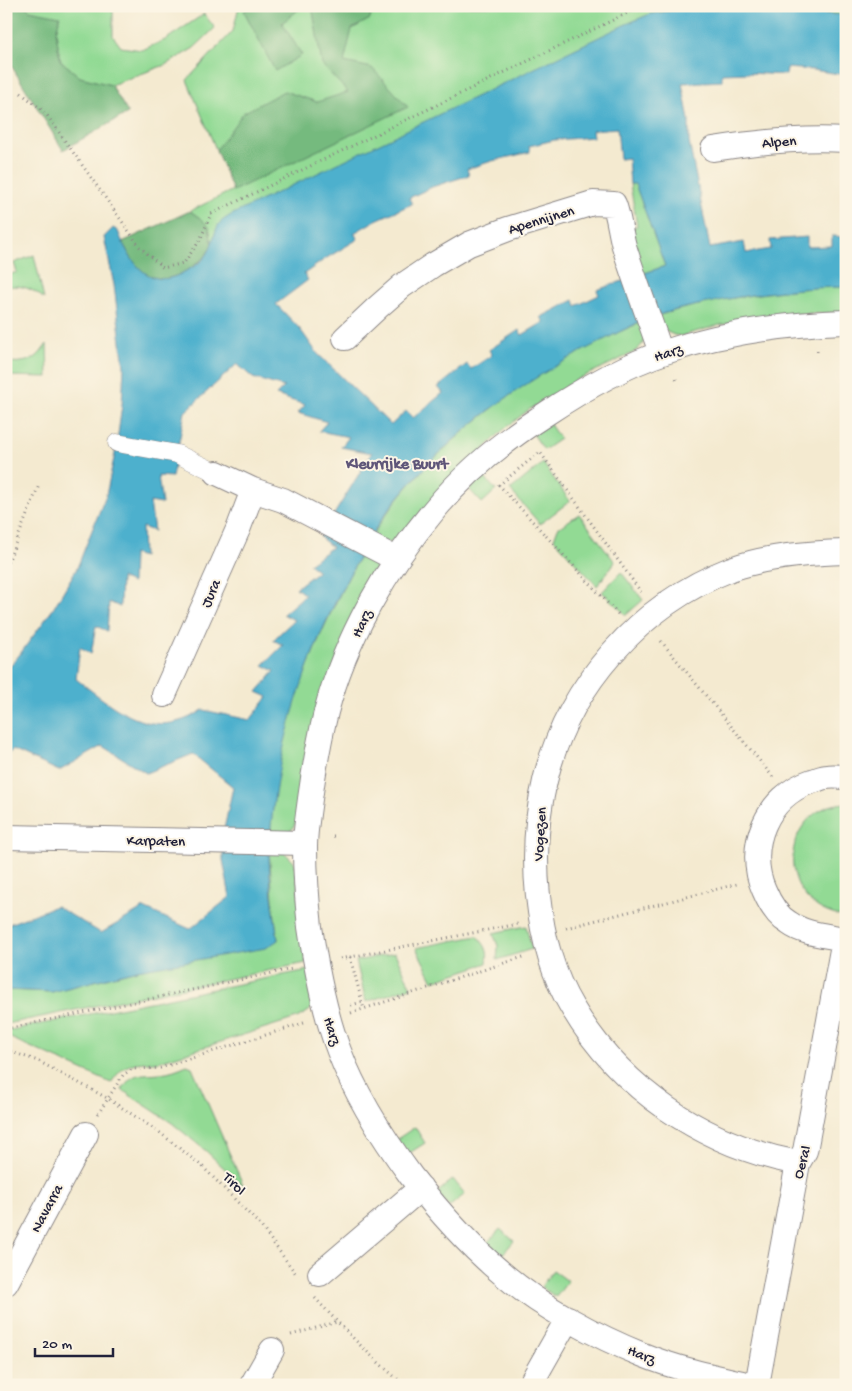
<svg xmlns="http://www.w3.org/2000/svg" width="852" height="1391" font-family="'Gochi Hand',sans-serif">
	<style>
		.green { fill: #92da94; stroke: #5a7e68 }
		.forest { fill: #75ba7e; stroke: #4c6e5c }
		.water { fill: #4eb0cd; stroke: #386984; fill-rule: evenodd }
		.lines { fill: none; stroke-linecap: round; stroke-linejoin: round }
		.pedestrian-casing { stroke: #8b8686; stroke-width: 19 }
		.minor-casing { stroke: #8b8686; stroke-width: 26 }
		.path { stroke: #8b8686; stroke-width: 3; stroke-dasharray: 1 4; stroke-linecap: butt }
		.pedestrian { stroke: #fff; stroke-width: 18 }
		.minor { stroke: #fff; stroke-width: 24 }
		.labels { text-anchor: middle; stroke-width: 4; stroke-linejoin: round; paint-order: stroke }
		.street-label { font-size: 15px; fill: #22223b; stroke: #fcf5e5 }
		.neighbourhood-label { font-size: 16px; font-weight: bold; fill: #5f5679; stroke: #fcf5e5 }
	</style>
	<rect width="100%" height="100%" fill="#fcf5e5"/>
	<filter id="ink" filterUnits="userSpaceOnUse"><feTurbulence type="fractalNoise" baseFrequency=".02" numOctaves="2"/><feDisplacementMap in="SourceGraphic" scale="10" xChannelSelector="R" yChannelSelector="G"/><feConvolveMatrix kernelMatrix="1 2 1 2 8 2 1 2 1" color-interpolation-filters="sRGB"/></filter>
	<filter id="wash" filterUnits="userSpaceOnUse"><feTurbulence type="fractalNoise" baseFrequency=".0096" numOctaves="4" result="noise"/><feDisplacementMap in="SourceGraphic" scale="20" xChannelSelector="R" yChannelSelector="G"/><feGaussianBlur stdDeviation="1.12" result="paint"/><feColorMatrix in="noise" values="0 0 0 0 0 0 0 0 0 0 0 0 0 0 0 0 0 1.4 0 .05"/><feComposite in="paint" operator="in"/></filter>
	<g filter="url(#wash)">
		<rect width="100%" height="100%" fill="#f4ead0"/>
		<!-- green -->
		<path class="green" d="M26,6H113V36L121,47L142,50L165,40L204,14L215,28L194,48L165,65L111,85L80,77L60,60L56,32L59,17L29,10Z
			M239,6H846V15L740,8L681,9L220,223L212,245L209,227L200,218L190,211L233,190L187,80L233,31Z
			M635,183L665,266L642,274L628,229L637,226L630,184Z
			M34,255L44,299C34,289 21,284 6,287V276L17,272L14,263Z
			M820,287H846V312L779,315L720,325L681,336L674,335L667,332L663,329L657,316C670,312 684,308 698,305C738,296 779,291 820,287Z
			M642,322C646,337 647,343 633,353L578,379L527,411L502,431L394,541L389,543L371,538C389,507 412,480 438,455C497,398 566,354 642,322Z
			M47,344L48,377L6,376V361C15,364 28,362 36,357C40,354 44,348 47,344Z
			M549,423L560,439L544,450L533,434Z
			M543,463L570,501L540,524L510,490Z
			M483,476L496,490L482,503L469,489Z
			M579,514L615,562L597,586L554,539L558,528Z
			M362,552L372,558L376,569L374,576L297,821L291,831L270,835C272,811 275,787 279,763C294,688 326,618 362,552Z
			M621,572L643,600L626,615L602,592Z
			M846,803V917C771,907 779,806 846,803Z
			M269,851L284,852L295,863L306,963L6,1024V990L52,992L137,970L278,940L274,911Z
			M526,926L532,949L497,960L498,946L493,933Z
			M477,936C486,946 489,950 487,963L433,981L416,948Z
			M395,953L411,987L366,1002L356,961Z
			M308,970L315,1002L309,1011L297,1018L157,1062C134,1062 125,1062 111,1083L6,1036V1031Z
			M187,1065L192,1067L244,1187L206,1151L172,1123L122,1090C133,1071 140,1075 160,1073C170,1072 178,1069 187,1065Z
			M415,1127L425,1143L408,1154L397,1139Z
			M453,1179L465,1194L449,1207L437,1193Z
			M500,1229L514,1241L500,1257L486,1244Z
			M553,1270L568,1281L556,1297L541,1287Z"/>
		<!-- forest -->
		<path class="forest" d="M6,6H26L29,10L60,16L56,32L60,60L80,77L111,85L128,113L63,150L6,57Z
			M253,6H303L282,23L302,55L275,71L244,11Z
			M312,6H373L370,19L352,29L344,62L372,68L408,107L233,191L216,150L243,113L284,91L317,102L348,92L322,65Z
			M190,211L200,218L209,227L212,245L205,257L192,267L179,275L165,279L156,278L146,275L133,261L122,242Z"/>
		<!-- water -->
		<path class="water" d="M740,8L846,15V75L813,70L787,68L786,75L748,73L722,74V81L682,83L689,120V142L710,248L744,242L746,253L771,249L770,240L807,237V247L832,246V236L846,237V287C806,287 767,292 728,299C704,304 679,308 656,316C636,323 617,333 598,343C522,381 451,433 397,499C381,518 369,540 357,561C335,601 316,640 302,683C287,727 277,771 272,817C271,828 269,840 269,851C269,880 274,912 278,940L266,948L137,970L52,992L6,990V922L9,924L56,906L101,933L144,908L190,929L230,897L223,860V834L233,787L193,754L146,773L103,746L59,771L13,750L6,755V670L17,658L53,609L77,568L106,495L116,449L122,405L124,367L114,285L104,237L113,228L118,231C129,260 149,293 184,272C191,268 201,263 206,256C213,246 213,234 219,224C222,220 228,217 231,215L624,25L650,14L681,9ZM617,128L620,159L628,158L630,184H635L665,266L597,290L599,295L576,306L574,300L541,317L544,322L522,335L519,330L489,350L492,355L471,369L467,364L438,387L443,393L413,418L406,411L391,425L317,353L300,329L276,304L308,280L304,274L325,259L358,239L354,233L376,220L412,204L409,198L432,187L469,175L467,169L492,161L530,152L529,146L554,140L593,137L592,130ZM237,364L253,378L284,387L276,395L305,405L298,413L327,422L319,431L349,437L341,447L372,453L320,537L332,547L309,564L318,571L296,588L305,595L283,614L294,620L273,640L283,645L263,665L275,671L257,692L268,697L250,720L203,710C152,743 117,710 76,679L80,647L91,654L96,626L107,631L109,602L120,607L121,578L132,583L133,554L143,557L142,527L154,531L150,502L162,504L158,476L172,477L185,412Z"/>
	</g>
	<g filter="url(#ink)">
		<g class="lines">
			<defs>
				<path id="pedestrian" d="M117,443L177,454L217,473"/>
				<path id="minor" d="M713,149C757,142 801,137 846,140
					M345,338L378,307L402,286L433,265L469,244L508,229L593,203L614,204C619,217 620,232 624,246C635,282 649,317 661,353
					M217,473L253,490
					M164,695L239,527L253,490L283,500L396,559
					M846,777C840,777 833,776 827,777C822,777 817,780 812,781C767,796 745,847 764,890C769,902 777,916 789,923C804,934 825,935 844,939L846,937
					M6,837L305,843
					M798,1163C704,1145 621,1090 572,1007C552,974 542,934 538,896C534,858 536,819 545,781C567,686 641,604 731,569C767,556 808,553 846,552
					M320,1274L421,1188
					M6,1283L86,1134
					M252,1385L272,1350
					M530,1385L568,1318
					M751,1385C715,1377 677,1369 643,1355C598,1337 541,1307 504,1275C469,1246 439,1212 411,1176C383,1138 356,1096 339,1051C324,1012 316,968 310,927C307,900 305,873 305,847C305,831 308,815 310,799C314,770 319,741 326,712C345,639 387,566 435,509C465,473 505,440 544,415C580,391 623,366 665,352C722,333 786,324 846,322
					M757,1385L798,1163L805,1151L844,939"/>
			</defs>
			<!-- pedestrian casing -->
			<use href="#pedestrian" class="pedestrian-casing"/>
			<!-- minor casing -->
			<use href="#minor" class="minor-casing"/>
			<!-- path -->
			<path class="path" d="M21,93L44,111L140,247L163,268L184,263L200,240L211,214L642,6
				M817,351V355
				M676,379L677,382
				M6,567L39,485
				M618,614L499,485L540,452L641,592
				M661,641L773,777
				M333,836H338
				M566,928L737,884
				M350,957L364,1009
				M340,959L518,924
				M351,1005L362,1002
				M351,1013L526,956
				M6,1029L292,969
				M6,1050L38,1061L107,1098L159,1132L203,1167L260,1225L296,1274
				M98,1114L123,1075L132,1069L160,1068L304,1023
				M315,1298C343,1328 372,1359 405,1385
				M291,1335L337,1322"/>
			<!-- pedestrian -->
			<use href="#pedestrian" class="pedestrian"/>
			<!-- minor -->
			<use href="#minor" class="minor"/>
		</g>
	</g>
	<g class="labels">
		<!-- street labels -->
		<g class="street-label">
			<text transform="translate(779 141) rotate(-4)" y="5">Alpen</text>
			<text transform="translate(541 219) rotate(-17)" y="5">Apennijnen</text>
			<text transform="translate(668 352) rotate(-18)" y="5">Harz</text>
			<text transform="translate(210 593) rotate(-67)" y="5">Jura</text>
			<text transform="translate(361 623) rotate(-64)" y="5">Harz</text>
			<text transform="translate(539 834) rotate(-86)" y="5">Vogezen</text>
			<text transform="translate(156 840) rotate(1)" y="5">Karpaten</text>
			<text transform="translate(333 1031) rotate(73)" y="5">Harz</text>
			<text transform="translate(801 1162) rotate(-74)" y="5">Oeral</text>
			<text transform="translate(235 1183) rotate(45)" y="5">Tirol</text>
			<text transform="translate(46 1208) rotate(-62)" y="5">Navarra</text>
			<text transform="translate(642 1354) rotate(22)" y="5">Harz</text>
		</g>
		<!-- neighbourhood labels -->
		<g class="neighbourhood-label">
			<text x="397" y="468">Kleurrijke Buurt</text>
		</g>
	</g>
	<!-- margin -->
	<rect width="852" height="1391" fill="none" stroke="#fcf5e5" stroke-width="25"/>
	<!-- scale -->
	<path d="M35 1348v8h78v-8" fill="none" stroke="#22223b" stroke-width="2.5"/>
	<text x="42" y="1348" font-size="15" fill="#22223b" stroke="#fcf5e5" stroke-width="4" paint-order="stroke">20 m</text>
</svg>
